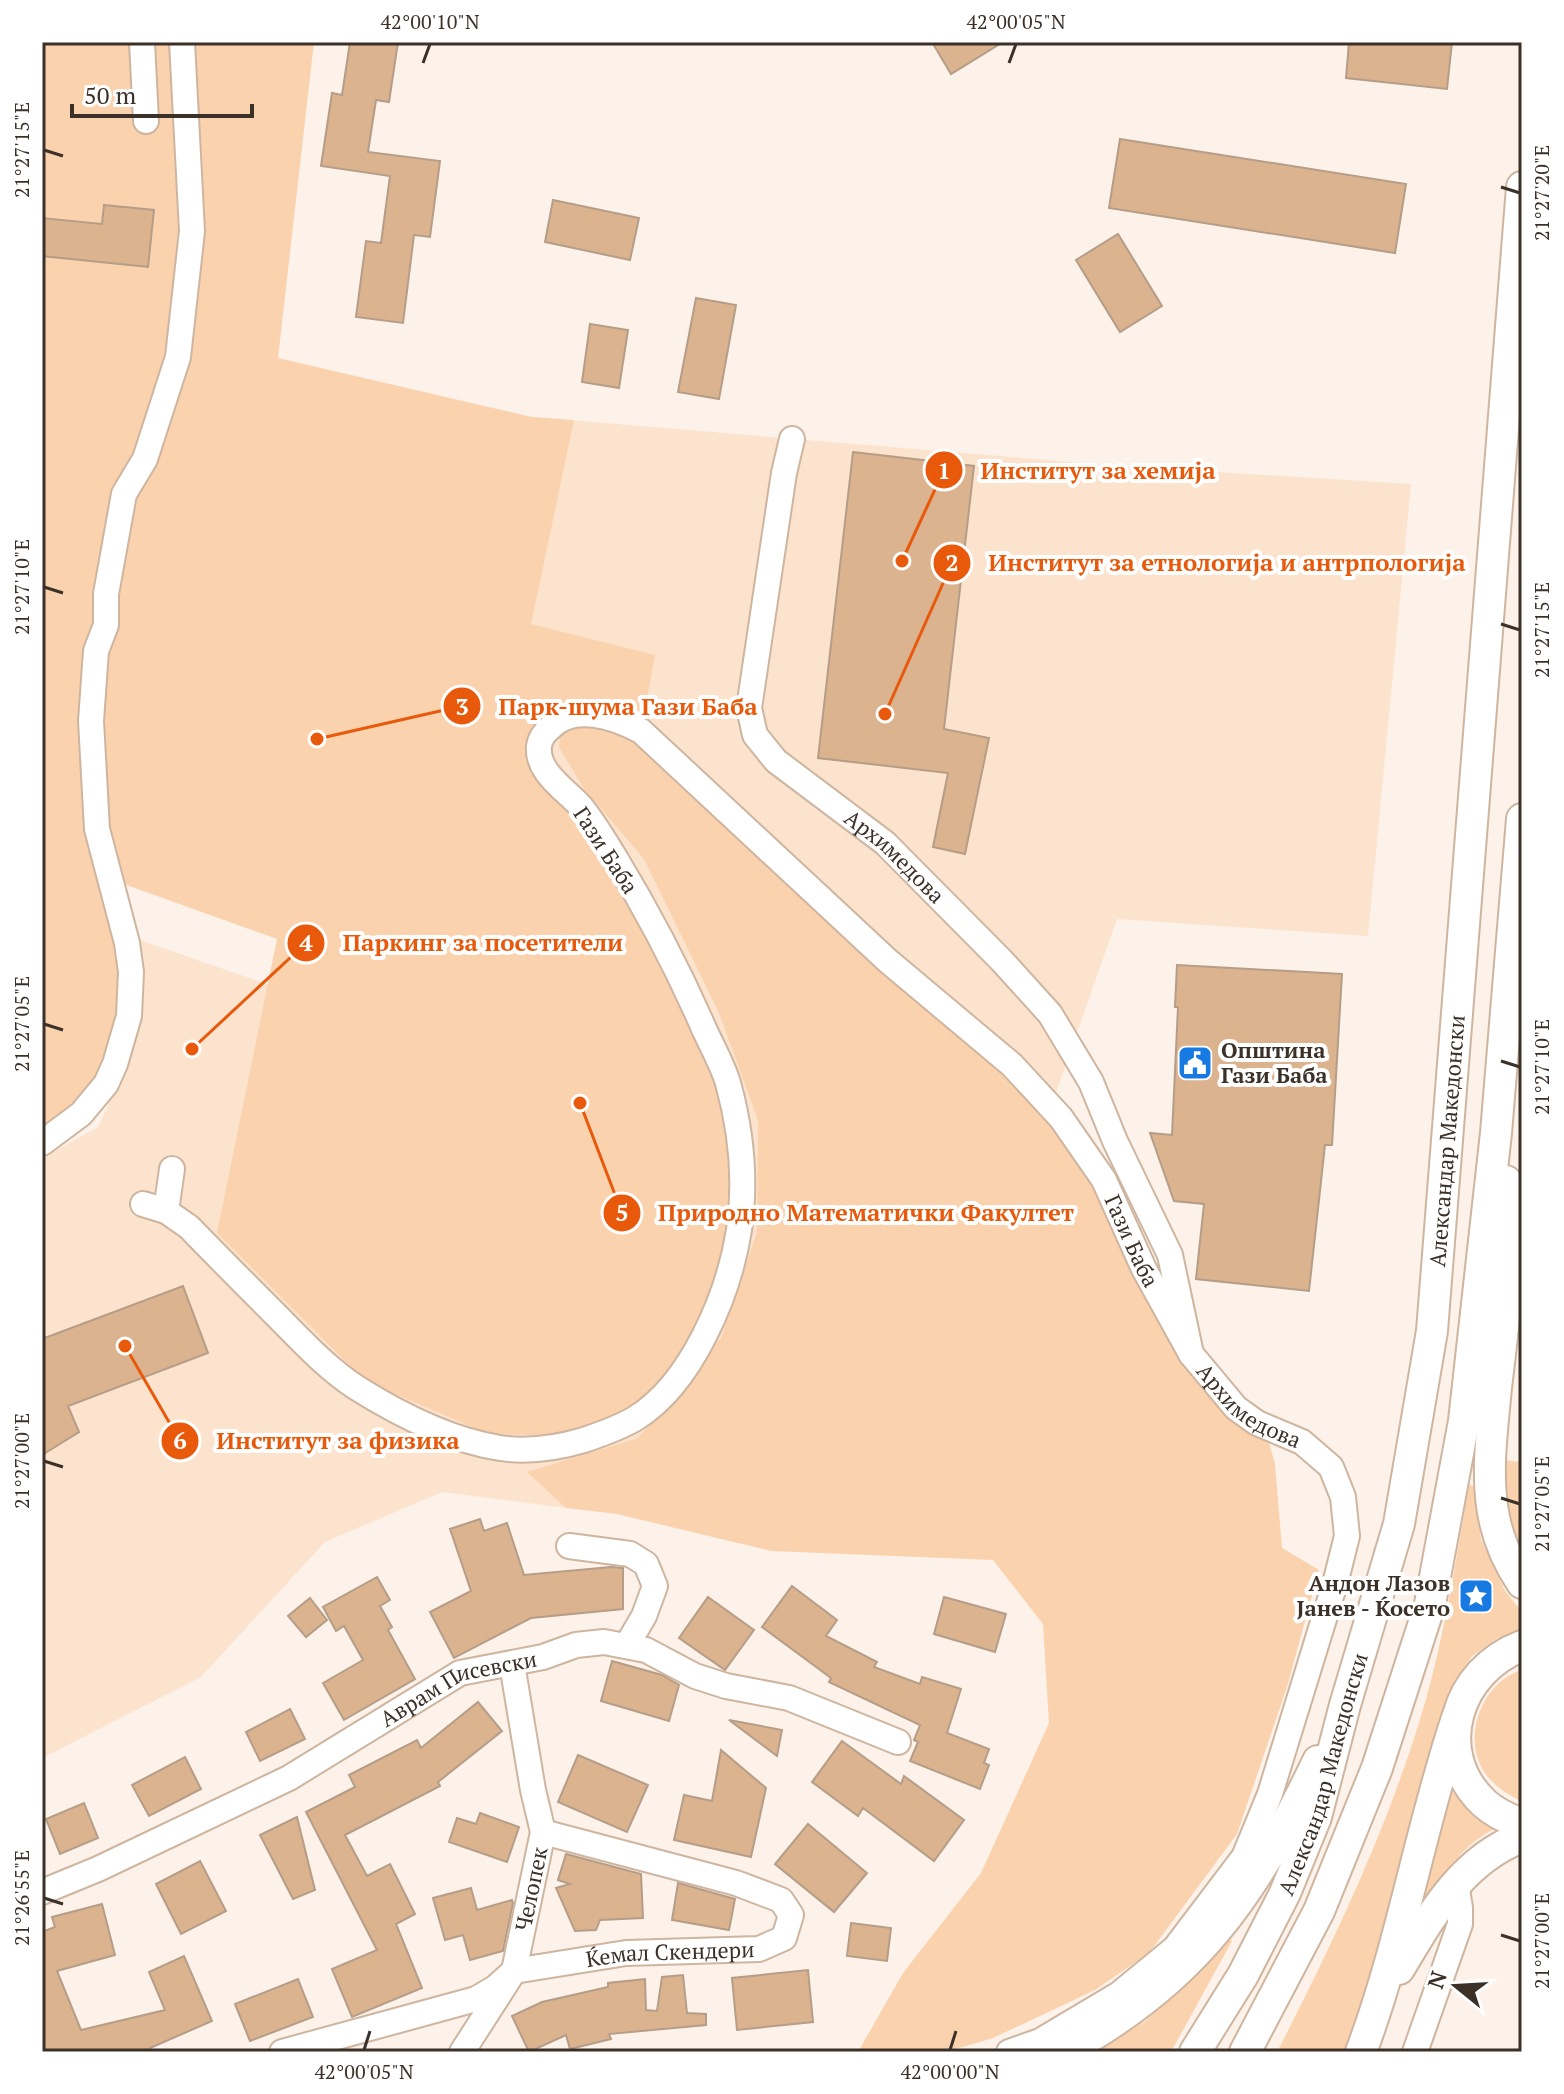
<svg xmlns="http://www.w3.org/2000/svg" width="1564" height="2094" font-family="'PT Serif',serif">
	<style>
		.built { fill: #fce3cd }
		.green { fill: #fbd2ae }
		.building { fill: #dbb38f; stroke: #b59d88; stroke-width: 2 }
		.lines { fill: none; stroke-linecap: round; stroke-linejoin: round }
		.minor-casing { stroke: #ceb5a0; stroke-width: 28 }
		.tertiary-casing { stroke: #ceb5a0; stroke-width: 34 }
		.minor { stroke: #fff; stroke-width: 24 }
		.tertiary { stroke: #fff; stroke-width: 30 }
		.ticks { fill: none; stroke: #3b3129; stroke-width: 3 }
		.labels { text-anchor: middle; stroke-width: 8; stroke-linejoin: round; paint-order: stroke }
		.street-label { font-size: 22px; fill: #3b3129; stroke: #fff }
		.poi-label { font-size: 22px; font-weight: bold; fill: #3b3129; stroke: #fff; text-anchor: start }
		.leader { fill: none; stroke: #e8590c; stroke-width: 3 }
		.callout-dot { fill: #e8590c; stroke: #fff; stroke-width: 3 }
		.mark-label { font-size: 24px; text-anchor: middle; font-weight: bold; fill: #fff }
		.callout-label { font-size: 24px; text-anchor: middle; font-weight: bold; fill: #e8590c; stroke: #fff; stroke-width: 8; stroke-linejoin: round; paint-order: stroke }
		.neatline { fill: none; stroke: #3b3129; stroke-width: 3 }
		.ticks-label { font-size: 20px; text-anchor: middle; fill: #3b3129 }
	</style>
	<rect width="100%" height="100%" fill="#fcf2e9"/>
	<!-- built -->
	<path class="built" d="M532,417L1119,466L1411,484L1368,936L1117,919L969,1340L642,1450L566,1508L442,1492L325,1542L201,1677L42,1758V1158L98,1127L120,1080L131,937L374,1021Z"/>
	<!-- green -->
	<path class="green" d="M42,42H314L278,358L532,417L574,420L531,624L655,655L641,731L577,714L539,746L581,807L728,1082L738,1218L692,1355L637,1415L576,1436L488,1434L365,1381L217,1233L277,939L121,883L127,943L115,1064L42,1143Z
		M571,725L632,736L1021,1087L1072,1148L1110,1208L1147,1284L1268,1439L1275,1464L1282,1548L1319,1570L1287,1687L1237,1834L1149,1953L1095,1990L993,2038L945,2052H858L903,1973L981,1873L1049,1723L1043,1624L993,1560L771,1551L617,1514L566,1508L527,1472L638,1438L721,1338L757,1232L758,1120L719,1013L644,859L584,789L559,747L560,736Z
		M1503,1460L1522,1462V1559L1503,1497Z
		M1469,1485L1474,1486L1481,1539L1505,1591L1522,1612V1629L1496,1639L1472,1656L1448,1693L1424,1815L1348,2052H1277C1332,1945 1383,1838 1419,1723C1443,1646 1455,1565 1469,1485Z
		M1522,1670V1802C1506,1793 1493,1786 1483,1770C1462,1735 1483,1681 1522,1670Z
		M1451,1783L1467,1806L1494,1829C1461,1846 1442,1876 1422,1907H1419Z
		M1228,1937L1232,1941L1171,2052H1090L1144,2022L1200,1972Z"/>
	<!-- building -->
	<path class="building" d="M350,42H398L389,102L376,100L368,152L440,161L430,237L414,235L403,323L356,317L366,241L381,243L390,176L321,166L332,93L342,95Z
		M932,42H1003L951,74Z
		M1349,42H1452L1447,89L1346,78Z
		M1120,139L1406,184L1395,253L1109,208Z
		M553,200L639,218L630,260L545,242Z
		M104,205L154,210L148,267L42,256V218L102,224Z
		M1118,234L1162,306L1120,332L1076,260Z
		M696,298L736,305L719,399L678,392Z
		M590,324L628,330L619,388L582,382Z
		M853,452L974,466L944,729L989,738L965,854L933,847L948,773L818,758Z
		M1177,965L1342,974L1332,1145H1325L1309,1291L1196,1279L1204,1204L1174,1201L1150,1133L1172,1135L1178,1007H1175Z
		M183,1286L208,1353L68,1406L79,1432L42,1455V1339Z
		M480,1519L484,1531L507,1523L524,1575L611,1567L623,1568V1609L531,1618L454,1658L430,1612L471,1591L450,1529Z
		M377,1577L390,1600L380,1606L392,1627L388,1630L415,1679L344,1720L323,1683L363,1660L344,1626L336,1631L323,1607Z
		M792,1586L837,1620L826,1636L877,1662L874,1667L920,1684L922,1677L961,1689L947,1733L989,1749L984,1763L989,1765L980,1789L910,1761L918,1742L914,1740L920,1725L829,1682L831,1678L762,1627Z
		M708,1597L754,1630L725,1670L679,1638Z
		M944,1597L1006,1614L995,1652L934,1634Z
		M310,1598L327,1620L306,1637L288,1616Z
		M612,1661L662,1675L679,1685L669,1721L601,1701Z
		M478,1702L502,1731L438,1782L440,1786L345,1835L367,1876L390,1864L415,1914L396,1924L422,1988L352,2017L332,1969L377,1950L306,1812L355,1787L349,1775L417,1740L421,1748Z
		M290,1709L305,1739L260,1761L246,1732Z
		M729,1720L782,1730L777,1756Z
		M842,1741L901,1784L904,1776L964,1820L934,1861L863,1808L858,1816L812,1782Z
		M721,1750L766,1788L751,1857L674,1840L684,1795L712,1801Z
		M578,1755L648,1785L627,1832L558,1802Z
		M185,1757L201,1789L149,1816L132,1785Z
		M84,1803L98,1838L60,1854L46,1819Z
		M480,1813L519,1827L507,1862L449,1842L457,1818L476,1824Z
		M297,1817L315,1890L293,1899L260,1835Z
		M808,1824L867,1873L834,1912L775,1864Z
		M566,1854L641,1874L643,1918L600,1920L596,1930L575,1931L556,1888L570,1884L558,1880Z
		M200,1861L226,1911L181,1934L156,1884Z
		M678,1883L735,1899L729,1930L672,1920Z
		M471,1888L477,1910L512,1900L513,1903L503,1951L470,1960L463,1935L445,1940L433,1898Z
		M102,1904L115,1955L57,1971L81,2030L165,2010L149,1972L184,1956L212,2021L150,2048L151,2052H42V1932L55,1927L52,1917Z
		M851,1923L891,1928L887,1961L847,1956Z
		M808,1970L813,2022L737,2030L732,1978Z
		M683,1975L687,2013L706,2014V2025L609,2034L611,2039L570,2049L566,2035L529,2052L512,2016L542,2002L608,1987V1983L645,1979L646,2010L657,2011L662,1977Z
		M298,1979L313,2017L250,2041L235,2004Z"/>
	<g class="lines">
		<defs>
			<g id="minor">
				<path d="M142,42L146,121"/>
				<path id="s1" d="M792,439L784,473L749,708L755,735L776,761L885,843L1002,961L1050,1014L1091,1082L1115,1141L1170,1255L1191,1354L1236,1408L1257,1423L1302,1442L1331,1467L1343,1497L1347,1536L1336,1580L1270,1794L1244,1857L1175,1948L1119,1994L1040,2041L1009,2052"/>
				<path d="M42,1143L81,1114L106,1084L115,1064L129,1016L131,972L127,943L97,829L91,721L96,651L106,625V594L124,494L145,459L178,357L192,231L182,42"/>
				<path id="s2" d="M143,1204L166,1211L189,1227C217,1256 245,1284 273,1312C300,1339 325,1367 357,1388C400,1415 449,1440 500,1448C527,1452 557,1448 584,1440C601,1434 620,1428 636,1418C692,1383 729,1294 739,1230C746,1182 741,1130 728,1083C723,1066 713,1048 705,1031C679,971 648,912 614,856C604,840 594,823 582,808C568,791 536,773 539,746C540,739 545,732 550,728C573,703 614,717 641,731L888,961L1012,1065L1061,1118L1104,1180L1144,1269L1191,1354"/>
				<path d="M166,1211L172,1169"/>
				<path d="M569,1546L630,1554L646,1564L655,1586L644,1616L627,1645"/>
				<path id="s3" d="M42,1892L98,1869L289,1778L460,1673L543,1657L576,1645L604,1642L646,1650L695,1676L726,1686L789,1698L898,1742"/>
				<path id="s4" d="M282,2052L476,1999L495,1988L514,1971L626,1953L759,1949L784,1938L791,1915L781,1900L736,1883L543,1832"/>
				<path id="s5" d="M462,2052L514,1971L543,1832L533,1790L512,1664"/>
				<path d="M1415,2052L1460,1924V1908L1456,1883"/>
			</g>
			<g id="tertiary">
				<path d="M1506,1181C1514,1249 1504,1320 1496,1388C1492,1431 1485,1480 1495,1522C1500,1544 1510,1565 1522,1583"/>
				<path d="M1522,1646C1457,1670 1430,1752 1484,1803C1495,1813 1508,1819 1522,1824"/>
				<path d="M1399,1969C1431,1916 1461,1860 1522,1837"/>
				<path d="M1063,2052C1196,1981 1254,1894 1318,1761"/>
				<path id="s6" d="M1195,2052L1243,1975L1285,1893L1316,1817L1345,1705L1399,1524L1432,1331L1522,187"/>
				<path d="M1245,2052L1319,1911L1377,1768L1430,1604L1464,1421L1496,1133L1522,819"/>
				<path d="M1361,2052C1402,1943 1420,1828 1457,1718"/>
			</g>
		</defs>
		<!-- minor casing -->
		<use href="#minor" class="minor-casing"/>
		<!-- tertiary casing -->
		<use href="#tertiary" class="tertiary-casing"/>
		<!-- minor -->
		<use href="#minor" class="minor"/>
		<!-- tertiary -->
		<use href="#tertiary" class="tertiary"/>
	</g>
	<!-- ticks -->
	<path class="ticks" d="M423,63L430,44M1009,63L1016,44M44,150L63,156M1501,187L1520,193M44,587L63,593M1501,624L1520,630M44,1024L63,1030M1501,1061L1520,1067M44,1461L63,1467M1501,1498L1520,1504M44,1898L63,1904M1501,1935L1520,1941M364,2050L370,2031M950,2050L956,2031"/>
	<!-- icons -->
	<defs>
		<symbol id="civic-square" viewBox="-11 -11 22 22"><rect x="-9" y="-9" width="18" height="18" rx="4" fill="#177ae2" stroke="#fff"/><path d="M-.6-6.5H3V-4.5H.6V-3L4-1V1h2V6H-6V1h2V-1L-.6-3ZM-1.2 2.5V6h2.4V2.5Z" fill="#fff"/></symbol>
		<symbol id="sight-square" viewBox="-11 -11 22 22"><rect x="-9" y="-9" width="18" height="18" rx="4" fill="#177ae2" stroke="#fff"/><path d="M0-6L1.8-2.2L6-1.7L2.9 1.2L3.7 5.4L0 3.3L-3.7 5.4L-2.9 1.2L-6-1.7L-1.8-2.2Z" fill="#fff"/></symbol>
	</defs>
	<g fill-rule="evenodd">
		<use href="#civic-square" x="1175" y="1043" width="40" height="40"/>
		<use href="#sight-square" x="1456" y="1576" width="40" height="40"/>
	</g>
	<g class="labels">
		<!-- street labels -->
		<g class="street-label">
			<text transform="translate(606 850) rotate(57)" y="8">Гази Баба</text>
			<text dy="8" stroke="none"><textPath href="#s1" startOffset="486">Архимедова</textPath></text>
			<text dy="8" stroke="none"><textPath href="#s6" startOffset="956">Александар Македонски</textPath></text>
			<text dy="8" stroke="none"><textPath href="#s2" startOffset="2174">Гази Баба</textPath></text>
			<text dy="8" stroke="none"><textPath href="#s1" startOffset="1158">Архимедова</textPath></text>
			<text dy="8" stroke="none"><textPath href="#s3" startOffset="466">Аврам Писевски</textPath></text>
			<text dy="8" stroke="none"><textPath href="#s6" startOffset="308">Александар Македонски</textPath></text>
			<text dy="8" stroke="none"><textPath href="#s5" startOffset="180">Челопек</textPath></text>
			<text dy="8" stroke="none"><textPath href="#s4" startOffset="406">Ќемал Скендери</textPath></text>
		</g>
		<!-- poi labels -->
		<g class="poi-label">
			<text x="1221" y="1058">Општина<tspan x="1221" dy="25">Гази Баба</tspan></text>
			<text x="1450" y="1591" text-anchor="end">Андон Лазов<tspan x="1450" dy="25">Јанев - Ќосето</tspan></text>
		</g>
	</g>
	<!-- callouts -->
	<path class="leader" d="M902 561L944 470M885 714L952 563M317 739L462 706M192 1049L306 943M580 1103L622 1213M125 1346L180 1441"/>
	<g class="callout-dot">
		<circle cx="902" cy="561" r="8"/>
		<circle cx="885" cy="714" r="8"/>
		<circle cx="317" cy="739" r="8"/>
		<circle cx="192" cy="1049" r="8"/>
		<circle cx="580" cy="1103" r="8"/>
		<circle cx="125" cy="1346" r="8"/>
		<circle cx="944" cy="470" r="20"/>
		<circle cx="952" cy="563" r="20"/>
		<circle cx="462" cy="706" r="20"/>
		<circle cx="306" cy="943" r="20"/>
		<circle cx="622" cy="1213" r="20"/>
		<circle cx="180" cy="1441" r="20"/>
	</g>
	<g class="mark-label">
		<text x="944" y="479">1</text>
		<text x="952" y="571">2</text>
		<text x="462" y="715">3</text>
		<text x="306" y="951">4</text>
		<text x="622" y="1221">5</text>
		<text x="180" y="1449">6</text>
	</g>
	<g class="callout-label">
		<text x="1098" y="479">Институт за хемија</text>
		<text x="1227" y="571">Институт за етнологија и антрпологија</text>
		<text x="628" y="715">Парк-шума Гази Баба</text>
		<text x="483" y="951">Паркинг за посетители</text>
		<text x="866" y="1221">Природно Математички Факултет</text>
		<text x="338" y="1449">Институт за физика</text>
	</g>
	<!-- border -->
	<rect width="1564" height="2094" fill="none" stroke="#ffffff" stroke-width="88"/>
	<!-- north arrow -->
	<g transform="translate(1456 1986) rotate(288)" stroke="#ffffff" stroke-width="6" paint-order="stroke">
	<path d="M0-6L14 30L0 20L-14 30Z" fill="#3b3129"/>
	<text y="-12" font-size="22" font-weight="bold" text-anchor="middle" fill="#3b3129">N</text>
	</g>
	<!-- scale -->
	<path d="M72 104v12h180v-12" fill="none" stroke="#3b3129" stroke-width="4"/>
	<text x="84" y="104" font-size="24" fill="#3b3129" stroke="#ffffff" stroke-width="6" paint-order="stroke">50 m</text>
	<rect x="44" y="44" width="1476" height="2006" class="neatline"/>
	<g class="ticks-label">
		<text x="430" y="29">42°00'10"N</text>
		<text x="1016" y="29">42°00'05"N</text>
		<text transform="translate(22 150) rotate(-90)" y="7">21°27'15"E</text>
		<text transform="translate(1542 193) rotate(-90)" y="7">21°27'20"E</text>
		<text transform="translate(22 587) rotate(-90)" y="7">21°27'10"E</text>
		<text transform="translate(1542 630) rotate(-90)" y="7">21°27'15"E</text>
		<text transform="translate(22 1024) rotate(-90)" y="7">21°27'05"E</text>
		<text transform="translate(1542 1067) rotate(-90)" y="7">21°27'10"E</text>
		<text transform="translate(22 1461) rotate(-90)" y="7">21°27'00"E</text>
		<text transform="translate(1542 1504) rotate(-90)" y="7">21°27'05"E</text>
		<text transform="translate(22 1898) rotate(-90)" y="7">21°26'55"E</text>
		<text transform="translate(1542 1941) rotate(-90)" y="7">21°27'00"E</text>
		<text x="364" y="2079">42°00'05"N</text>
		<text x="950" y="2079">42°00'00"N</text>
	</g>
</svg>
